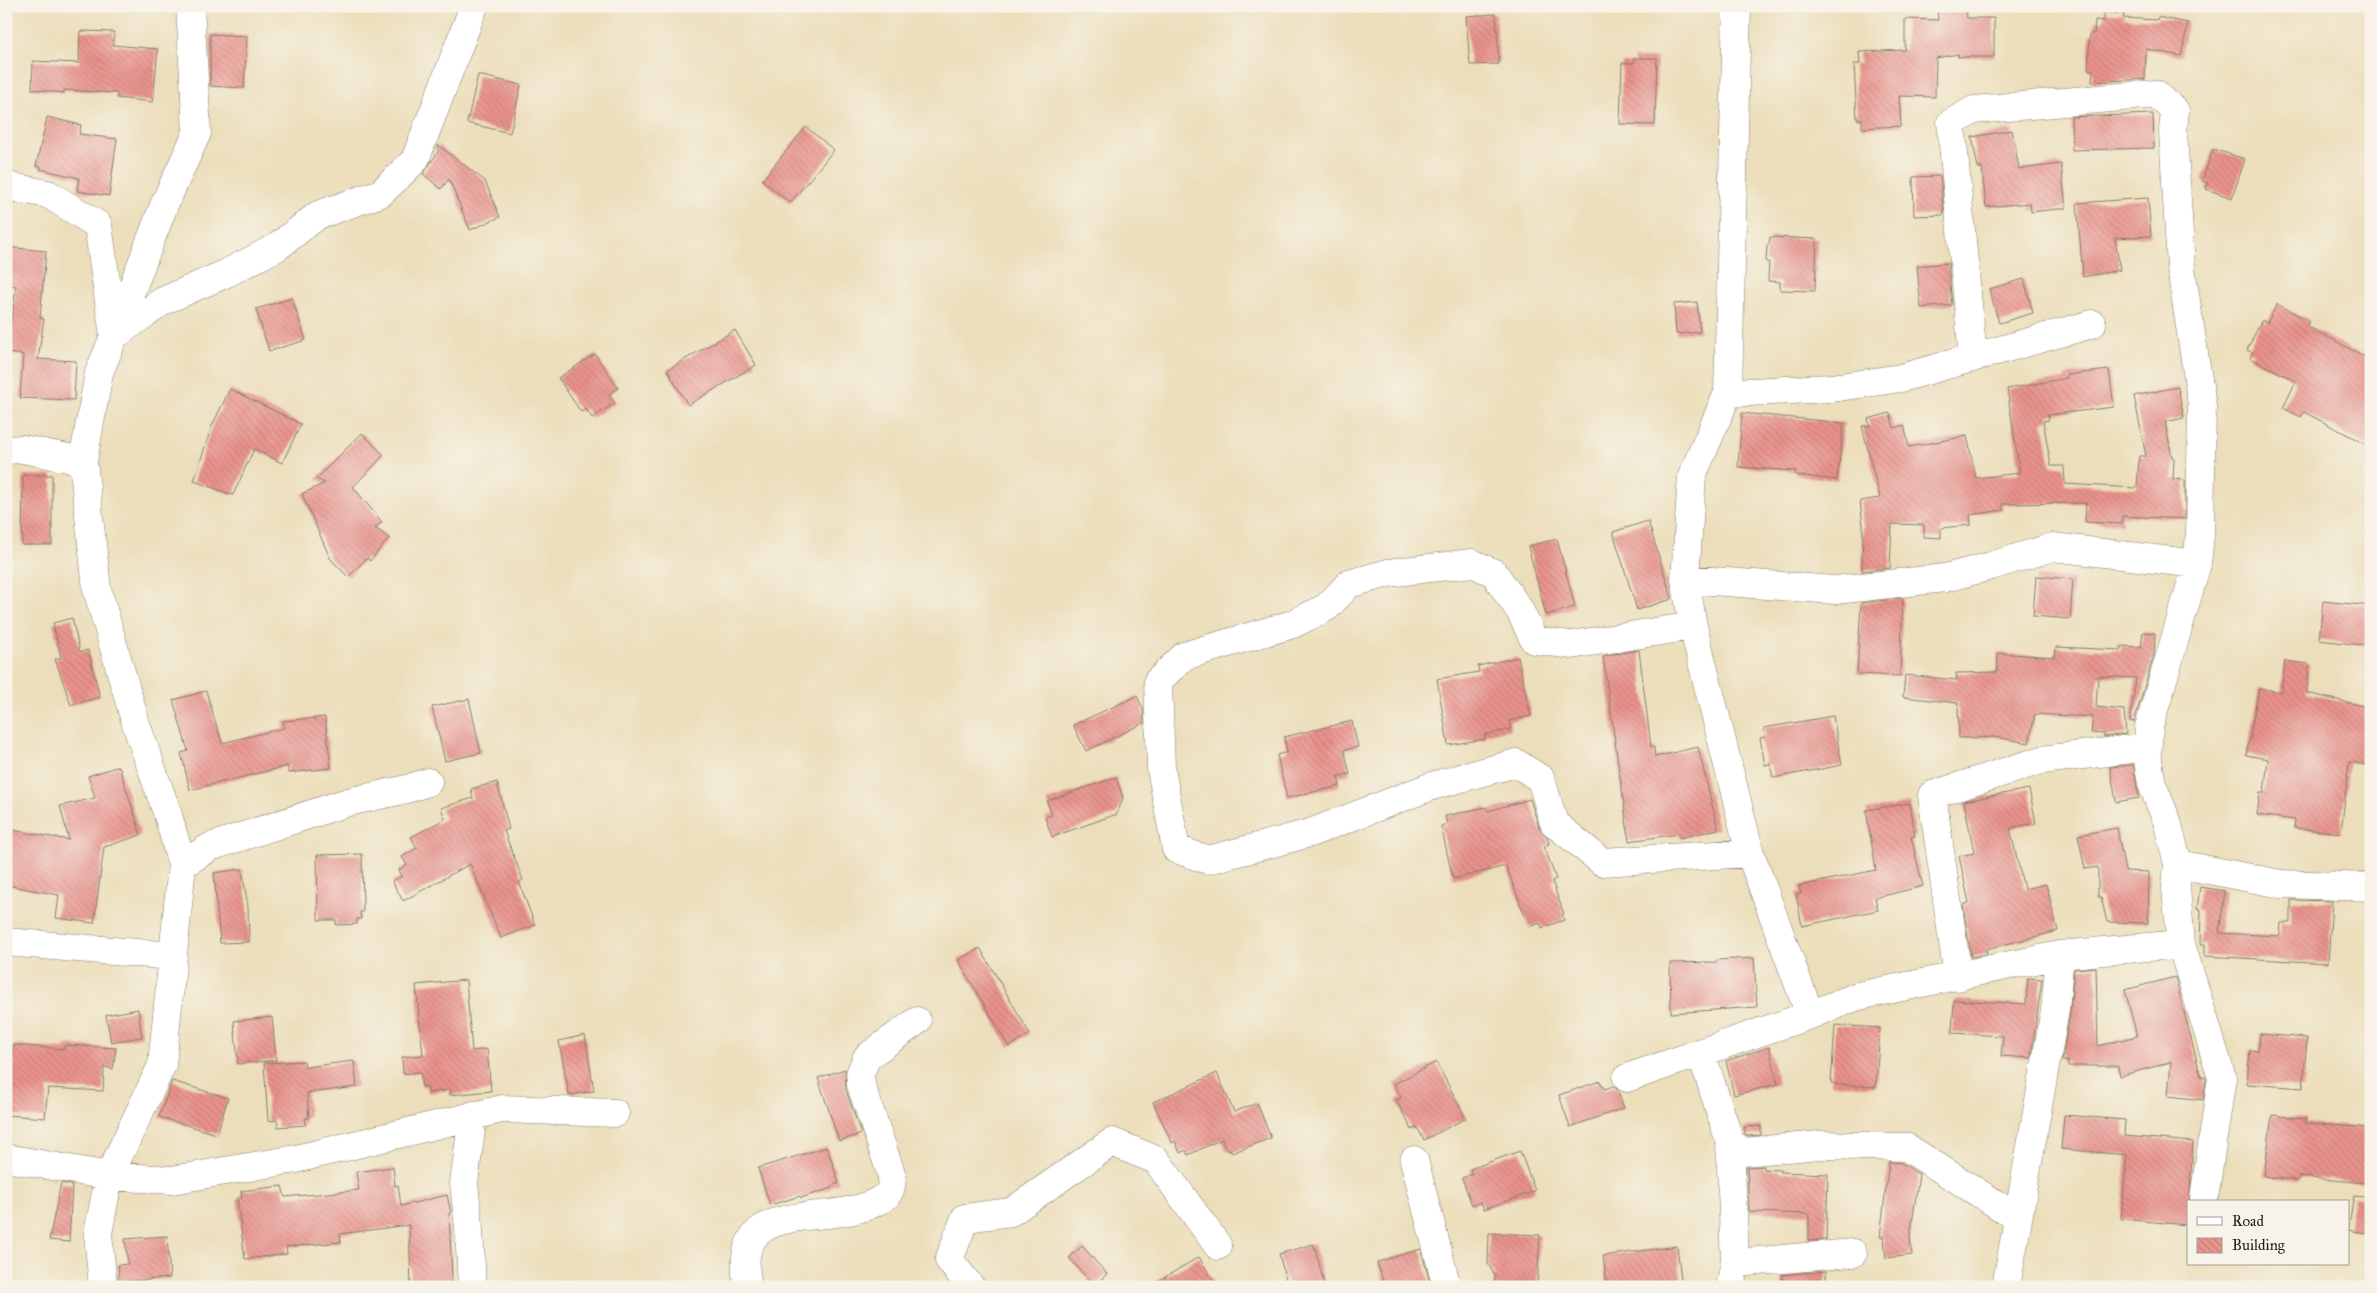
<svg xmlns="http://www.w3.org/2000/svg" width="2377" height="1293" font-family="'IM FELL Great Primer',serif">
	<style>
		.building { fill: url(#building-back-hatch) }
		.lines { fill: none; stroke-linecap: round; stroke-linejoin: round }
		.minor-casing { stroke: #847d6b; stroke-width: 29 }
		.minor { stroke: #fff; stroke-width: 28 }
	</style>
	<defs>
		<pattern id="building-back-hatch" width="6" height="6" patternUnits="userSpaceOnUse" patternTransform="scale(1.25)"><rect width="6" height="6" fill="#e9928c"/><path d="M-1 5l2 2M0 0l6 6M5-1l2 2" fill="none" stroke="#c77d78"/></pattern>
	</defs>
	<rect width="100%" height="100%" fill="#f7f3e8"/>
	<filter id="ink" filterUnits="userSpaceOnUse"><feTurbulence type="fractalNoise" baseFrequency=".02" numOctaves="2"/><feDisplacementMap in="SourceGraphic" scale="10" xChannelSelector="R" yChannelSelector="G"/><feConvolveMatrix kernelMatrix="1 2 1 2 8 2 1 2 1" color-interpolation-filters="sRGB"/></filter>
	<filter id="wash" filterUnits="userSpaceOnUse"><feTurbulence type="fractalNoise" baseFrequency=".0096" numOctaves="4" result="noise"/><feDisplacementMap in="SourceGraphic" scale="20" xChannelSelector="R" yChannelSelector="G"/><feGaussianBlur stdDeviation="1.12" result="paint"/><feColorMatrix in="noise" values="0 0 0 0 0 0 0 0 0 0 0 0 0 0 0 0 0 1.4 0 .05"/><feComposite in="paint" operator="in"/></filter>
	<g filter="url(#wash)">
		<rect width="100%" height="100%" fill="#ecdeba"/>
		<g id="blocks">
			<!-- building -->
			<path class="building" d="M1937,6H1966L1967,18H1994V57H1958V54L1936,58L1935,97L1899,96L1901,126L1862,128V119H1857L1854,64H1860L1859,52L1905,50V19L1938,20Z
				M2104,12L2124,14L2123,18L2157,20L2158,17L2188,23L2181,56L2146,49L2145,79L2092,82L2093,70H2088L2090,34H2094L2095,20L2104,21Z
				M1496,14L1499,64L1470,65L1466,16Z
				M80,31L114,32L113,45L158,49L153,102L117,98V93L64,90V93L32,89L33,61L79,63Z
				M210,34L247,36L244,88L210,86Z
				M1634,58H1657L1655,125L1620,124L1622,63H1634Z
				M478,75L521,85L510,133L467,123Z
				M2153,114L2154,148L2072,150L2071,117Z
				M47,117L81,125L79,134L117,139L109,196L77,191L79,178L40,169L41,167L36,166Z
				M806,127L834,150L790,203L762,180Z
				M2012,130L2019,169L2061,164L2066,208L2031,212L2030,203L1986,207L1982,168H1978L1972,137Z
				M438,145L485,181L500,217L470,230L449,179L441,189L423,174L438,152Z
				M2213,149L2245,159L2232,198L2206,189L2208,183L2202,181Z
				M1940,176L1944,215L1914,216L1913,177Z
				M2148,198L2151,236L2115,238L2120,270L2083,277L2077,203Z
				M1770,237L1817,239L1815,291L1780,290V282L1768,281L1769,262H1766L1767,245H1769Z
				M6,247L46,251L40,318L44,319L38,359L76,361L74,400L20,398L23,355L7,353L16,286L8,285L9,279L6,278Z
				M1948,263L1952,305L1921,308L1917,266Z
				M2024,279L2033,313L1999,323L1989,289Z
				M292,298L306,340L269,351L256,309Z
				M1697,302L1700,332L1676,334L1674,304Z
				M2277,304L2309,321L2307,326L2371,360V447L2304,412L2301,417L2283,408L2296,381L2250,358L2253,353L2247,350L2262,320L2267,323Z
				M735,330L756,365L688,405L667,370Z
				M595,354L618,388L609,394L615,403L592,418L586,409L581,412L558,378Z
				M2109,370L2114,407L2048,415L2049,420L2043,421L2051,466H2064L2065,484L2137,488L2139,456H2146L2134,396L2178,387L2184,418L2165,422L2172,457L2174,458L2173,479L2185,480V519L2122,516V524L2085,522L2086,503L2002,504L2003,510L1970,515L1971,525L1941,528V538L1924,537V525L1892,524L1890,568L1862,571L1863,525L1860,501L1880,498L1862,426H1870L1868,419L1890,413L1894,428L1904,425L1909,447L1967,436L1976,478L2020,473L2007,389L2067,378L2066,375Z
				M230,389L301,424L282,463L254,449L233,495L194,481L211,428Z
				M1742,413L1844,423L1837,480L1795,475L1796,471L1738,467Z
				M362,433L384,455L353,487L382,522L375,528L389,538L370,561L367,558L348,577L330,558L302,494L325,483L316,479Z
				M23,475H52V545H22Z
				M1648,521L1672,599L1637,610L1613,532Z
				M1557,539L1575,607L1546,615L1528,546Z
				M2036,576L2073,579L2070,619L2033,616Z
				M1903,598L1900,676L1857,674L1861,603Z
				M2323,601L2371,606V646L2319,640Z
				M72,618L80,652L88,650L100,697L71,705L55,659L61,658L53,623Z
				M2143,632L2155,633L2154,655L2134,722L2130,721L2136,678L2098,676L2096,707L2124,710L2126,734L2104,737V734L2091,733L2093,717L2035,714L2029,743L1995,737L1959,738L1958,703L1903,697L1905,675L1957,680L1956,673L1997,672L1998,653L2055,657L2056,647L2121,650V646L2141,647Z
				M1639,650L1651,747H1654L1655,757L1698,747L1718,829L1680,838L1679,834L1629,841L1603,656Z
				M1518,657L1531,716L1509,721L1511,729L1485,735L1486,739L1448,745L1437,679L1479,672L1478,666Z
				M2285,661L2309,664L2307,693L2371,708V766L2349,762L2341,833L2294,828L2295,820L2257,815L2260,793H2264L2268,759L2246,755L2250,737H2252L2250,736L2259,688L2281,692Z
				M206,691L222,743L284,728L283,721L325,717L331,768L288,773V766L190,790L181,753L188,751L173,700Z
				M1137,696L1143,709L1144,723L1086,751L1073,725Z
				M469,699L481,753L445,761L432,707Z
				M1833,716L1842,765L1773,778L1770,764L1765,765L1760,738L1765,737L1764,728Z
				M1352,721L1358,747L1344,750L1350,774L1338,776L1340,786L1287,798L1277,755L1287,752L1284,737Z
				M2133,765L2139,798L2116,802L2110,767Z
				M119,766L141,835L104,847L94,923L56,918L59,895L6,885V829L69,840L60,806L95,798L88,776Z
				M1116,777L1123,798L1117,814L1052,837L1045,817L1052,815L1047,801Z
				M497,782L509,829L504,831L523,880L519,882L535,925L501,938L470,864L403,901L392,881L402,876L399,870L407,865L402,857L417,848L411,837L445,819L441,808L473,798L471,789Z
				M2029,789L2036,823L2010,828L2024,889L2046,884L2058,931L1986,949L1987,954L1971,957L1963,905L1969,903L1959,856L1974,853L1964,801Z
				M1530,799L1539,827L1547,837L1549,844L1544,846L1556,879L1552,881L1564,914L1562,915L1564,920L1542,928L1540,923L1529,927L1506,866L1453,879L1441,826L1447,824L1445,816L1486,807L1488,811Z
				M1910,803L1915,836L1911,837L1923,886L1875,898L1878,910L1802,926L1796,894L1801,893L1799,886L1876,870L1866,810Z
				M2117,828L2125,871L2149,872L2148,923L2107,922L2101,897H2098V867L2085,869L2078,835Z
				M362,854L363,912H360L361,919H357V924L336,925V920H318L317,855Z
				M242,869L248,907L249,942L220,943L214,873Z
				M2200,887L2225,891L2219,933L2280,936L2281,923H2291V900L2332,901L2328,963L2205,956V944H2200L2201,910L2197,909Z
				M980,948L1030,1034L1009,1047L958,960Z
				M1754,958L1757,1007L1671,1013L1670,963L1717,962V960Z
				M2096,967L2098,1046L2137,1036L2125,990L2175,977L2201,1077L2205,1076L2206,1079L2203,1100L2168,1096L2171,1062L2120,1076L2118,1066H2068V1061H2062L2070,1013L2074,969Z
				M2028,978L2042,979L2031,1058L2001,1056L2003,1036L1952,1033L1954,1000L2026,1004Z
				M466,980L472,1051L487,1049L491,1091L450,1095V1090L428,1093L427,1086L422,1087L420,1072L403,1074L402,1057L423,1055L416,985Z
				M138,1009L142,1037L111,1042L106,1015Z
				M272,1017L276,1060L238,1064L234,1021Z
				M1835,1025L1880,1028L1876,1087L1831,1084Z
				M2260,1034L2307,1038L2303,1088L2247,1084L2250,1050L2258,1051Z
				M585,1035L594,1091L569,1095L559,1041Z
				M13,1045L64,1049L65,1045L116,1048L113,1069L104,1067L103,1091L48,1088L45,1118L7,1115Z
				M1769,1047L1778,1084L1734,1095L1726,1061Z
				M304,1061L305,1067L354,1061L357,1087L307,1093L309,1118H305L306,1125L278,1127L277,1120L268,1121L264,1063Z
				M1436,1062L1466,1118L1424,1140L1417,1127L1412,1130L1396,1100L1401,1098L1394,1084Z
				M845,1069L846,1090L861,1134L839,1141L818,1078Z
				M1217,1073L1234,1112L1257,1103L1271,1138L1232,1153L1230,1149L1226,1150L1222,1139L1188,1155L1186,1150L1180,1153L1175,1141L1172,1143L1153,1102Z
				M172,1081L228,1098L217,1134L159,1117Z
				M1600,1081L1604,1089L1614,1086L1618,1091L1624,1108L1570,1127L1559,1095Z
				M2064,1115L2125,1120L2124,1136L2193,1142L2188,1225L2121,1219L2127,1155L2061,1149Z
				M2272,1115L2306,1119V1123L2371,1128L2367,1183L2299,1177L2298,1181L2264,1176Z
				M1761,1126V1135L1748,1136L1745,1134L1744,1127Z
				M827,1147L839,1183L831,1186L832,1188L801,1198L800,1196L770,1205L758,1168Z
				M1520,1151L1535,1191L1484,1209L1481,1202L1472,1205L1462,1178L1472,1174L1470,1169Z
				M1889,1162L1901,1163L1919,1174L1910,1238L1912,1255L1886,1258L1884,1237H1880Z
				M1764,1166V1169L1780,1170V1172L1828,1174L1826,1240L1809,1241V1214L1749,1212L1747,1167Z
				M393,1167L395,1186L398,1185L401,1206L447,1195L451,1212L449,1213L452,1278L448,1287H411L409,1225L340,1234L341,1242L286,1247L287,1254L245,1259L237,1198H242L241,1191L282,1186L285,1197L359,1190L356,1172Z
				M61,1183L72,1185L69,1242L49,1240Z
				M2354,1196L2371,1198V1234L2348,1230Z
				M1489,1233L1540,1235L1537,1287H1494L1495,1275L1488,1264Z
				M167,1236L170,1278L119,1282L118,1265L128,1264L125,1239Z
				M1314,1244L1325,1287H1288L1279,1254Z
				M1082,1246L1107,1274L1094,1286L1069,1258Z
				M1677,1246L1682,1287H1607L1603,1256Z
				M1421,1249L1431,1287H1385L1377,1262Z
				M1199,1257L1217,1287H1148Z
				M1826,1271V1287H1782V1275Z"/>
		</g>
	</g>
	<g filter="url(#ink)">
		<use href="#blocks" fill-opacity="0" stroke="#847d6b" stroke-width="1"/>
		<g class="lines">
			<defs>
				<path id="minor" d="M190,6L197,133L164,205L114,336L163,301L227,273L277,247L318,215L381,193L415,160L474,6
					M1737,6L1728,393L1692,476L1685,579L1693,626L1750,853L1810,1015
					M6,186L48,194L98,225L114,336L99,373L83,461L97,589L136,724L168,815L182,865L162,1065L109,1176L98,1234L103,1287
					M1973,358L1951,123L1974,110L2156,94L2175,111L2173,131L2181,268L2202,405L2200,535L2197,564L2149,727L2147,754L2152,784L2167,821L2178,864L2281,884L2371,887
					M1728,393L1832,388L1901,378L2092,324
					M6,450L23,449L83,461
					M1685,579L1835,590L1945,578L1991,566L2053,547L2197,564
					M1693,626L1571,645L1534,640L1520,611L1494,573L1472,563L1388,573L1349,584L1327,607L1293,624L1184,656L1158,681L1161,769L1176,849L1208,860L1310,833L1432,786L1516,763L1541,779L1554,823L1602,862L1750,853
					M182,865L210,847L348,802L407,789L428,782
					M6,942L173,956
					M2181,944L2222,1078L2204,1198
					M1958,977L1932,795L2042,760L2148,747
					M1701,1052L1730,1142L1735,1263L1730,1287
					M1627,1078L1810,1015L1858,996L2060,955L2181,944L2176,888L2178,864
					M1730,1142L1743,1152L1820,1145L1906,1147L2018,1218
					M6,1158L109,1176L172,1180L296,1159L502,1109L615,1113
					M1414,1160L1447,1287
					M1735,1263L1853,1253
					M472,1287L469,1229L464,1183L473,1115
					M748,1287C729,1196 821,1227 872,1204C887,1197 892,1194 892,1176L861,1085L860,1074L867,1057L917,1021
					M971,1287L949,1260L965,1218L1011,1212L1112,1142L1156,1160L1218,1246
					M2006,1287L2055,1010L2060,955"/>
			</defs>
			<!-- minor casing -->
			<use href="#minor" class="minor-casing"/>
			<!-- minor -->
			<use href="#minor" class="minor"/>
		</g>
	</g>
	<!-- margin -->
	<rect width="2377" height="1293" fill="none" stroke="#f7f3e8" stroke-width="25"/>
	<!-- legend -->
	<rect x="2187" y="1200" width="162" height="65" fill="#f7f3e8" stroke="#9f9d96"/>
	<rect x="2197" y="1217" width="25" height="8" fill="#ffffff" stroke="#9f9d96"/>
	<text x="2232" y="1226" font-size="15" fill="#1c1c1c">Road</text>
	<rect x="2197" y="1238" width="25" height="15" fill="url(#building-back-hatch)" stroke="#9f9d96"/>
	<text x="2232" y="1250" font-size="15" fill="#1c1c1c">Building</text>
</svg>
